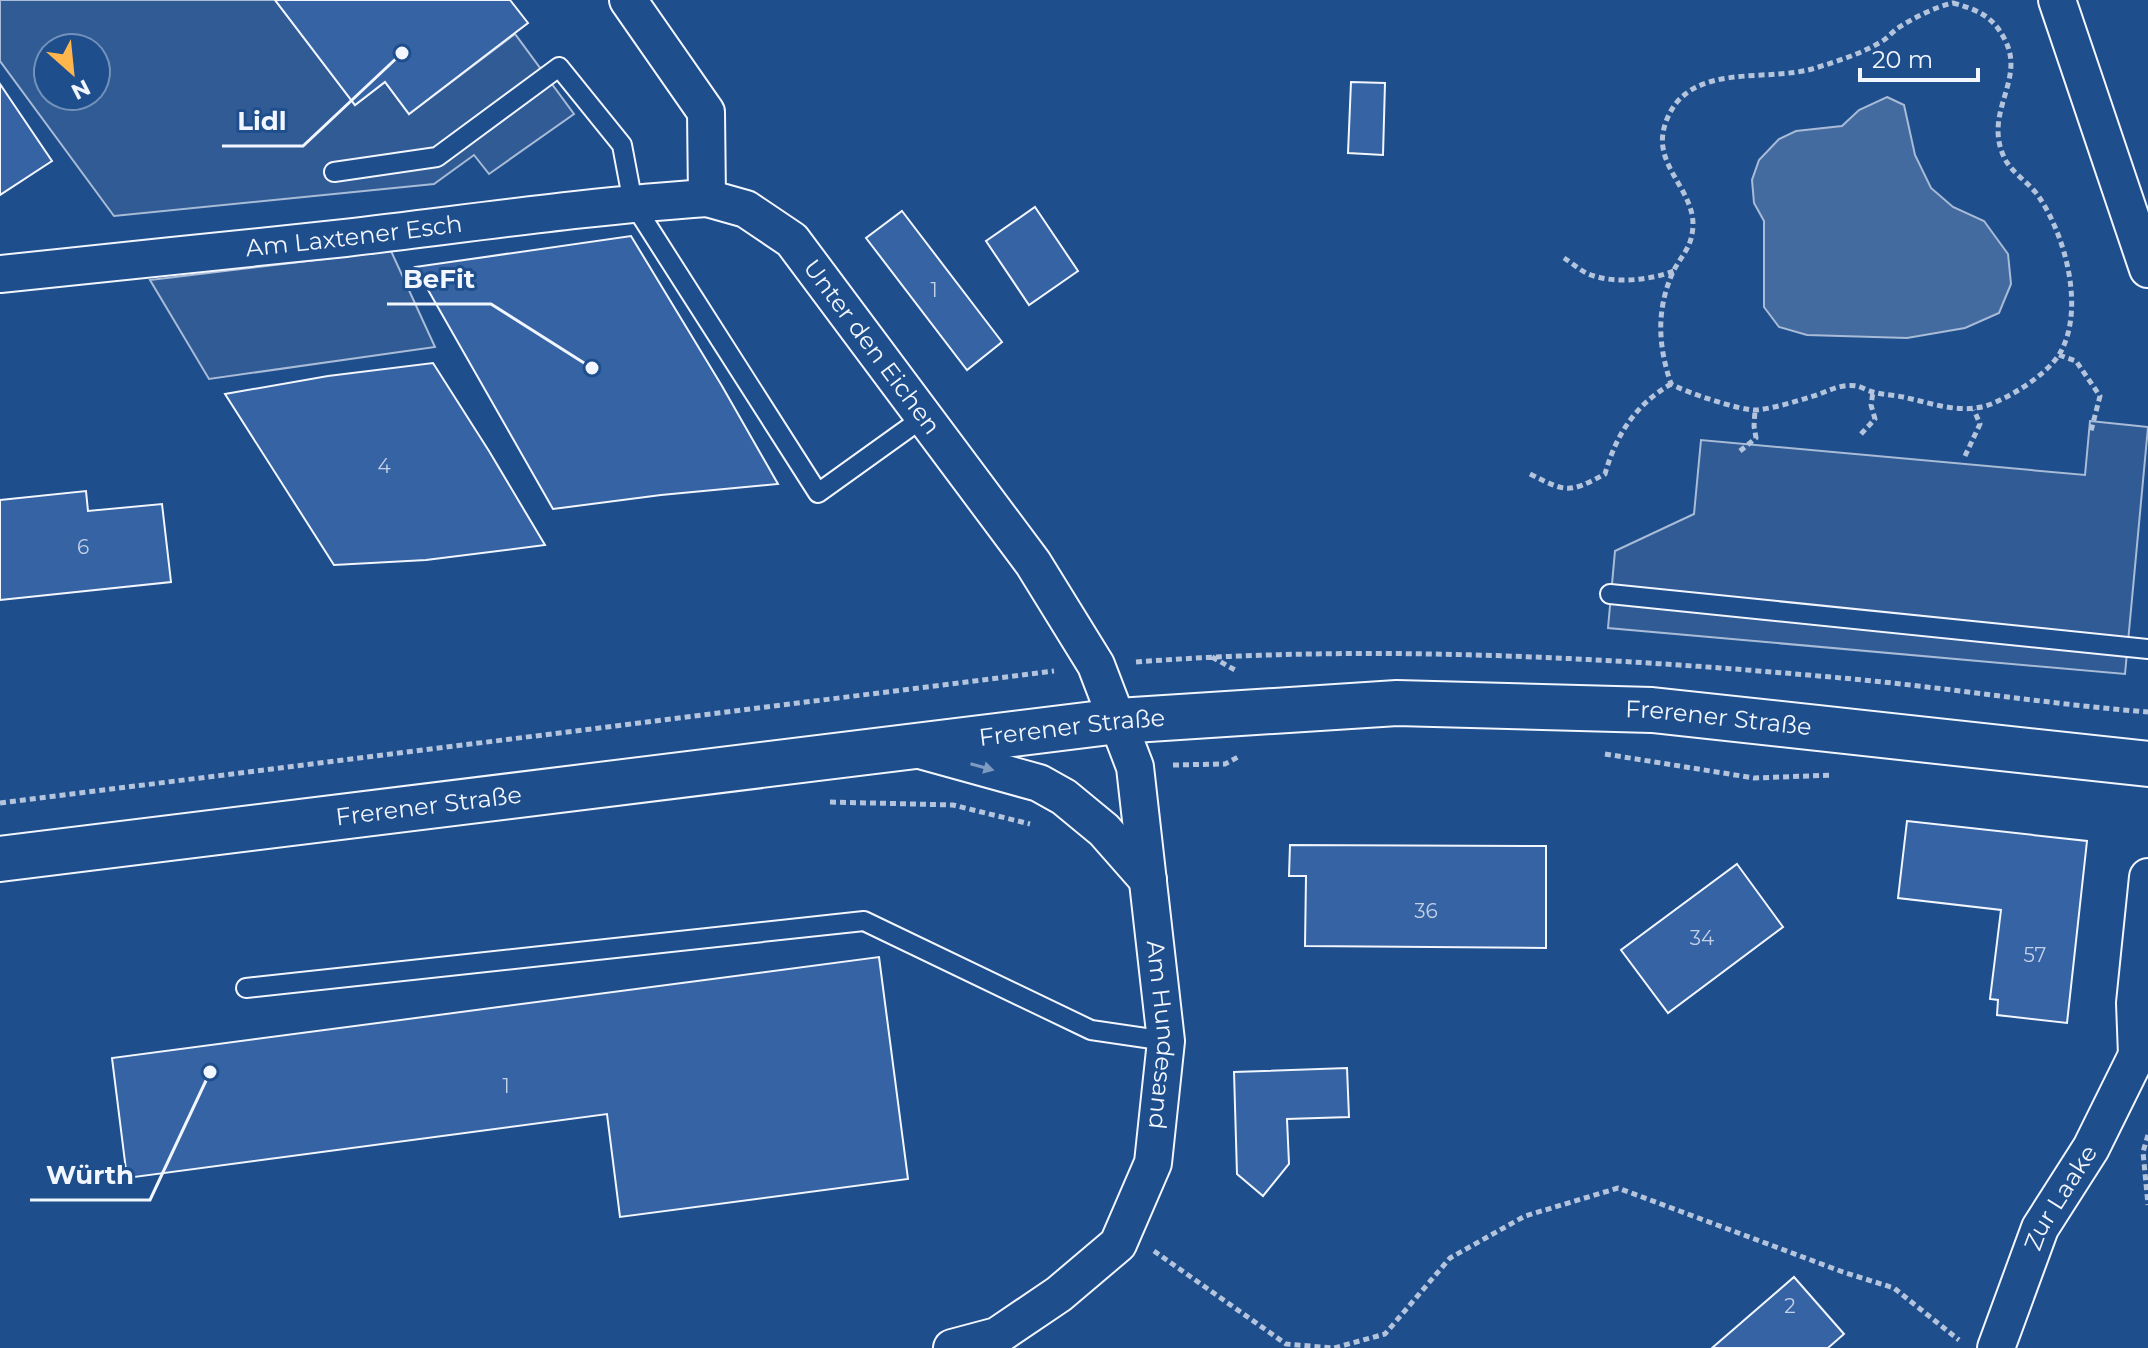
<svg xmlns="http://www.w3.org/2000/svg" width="2148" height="1348" font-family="Montserrat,sans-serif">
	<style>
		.built { fill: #305b95; stroke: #a8bbd7; stroke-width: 2; fill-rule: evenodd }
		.water { fill: #446ba0; stroke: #a8bbd7; stroke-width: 2 }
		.building { fill: #3563a3; stroke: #f2f6ff; stroke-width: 2 }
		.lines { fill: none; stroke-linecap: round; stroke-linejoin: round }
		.lane-casing { stroke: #f2f6ff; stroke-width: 22 }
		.street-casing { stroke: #f2f6ff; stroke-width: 40 }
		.secondary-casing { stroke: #f2f6ff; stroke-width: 48 }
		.path { stroke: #b3c4dc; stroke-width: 5; stroke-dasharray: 6 4; stroke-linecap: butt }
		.lane { stroke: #1f4e8c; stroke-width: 18 }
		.street { stroke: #1f4e8c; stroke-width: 36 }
		.secondary { stroke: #1f4e8c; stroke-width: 44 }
		.oneway { fill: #7e9ac0 }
		.labels { text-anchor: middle; stroke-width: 6; stroke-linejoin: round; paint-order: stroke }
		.number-label { font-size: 20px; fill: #c3d1e8 }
		.street-label { font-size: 24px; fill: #f2f6ff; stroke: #1f4e8c }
		.leader { fill: none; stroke: #f2f6ff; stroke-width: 3 }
		.callout-dot { fill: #f2f6ff; stroke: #1f4e8c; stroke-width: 3 }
		.callout-label { font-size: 26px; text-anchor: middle; font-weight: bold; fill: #f2f6ff; stroke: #1f4e8c; stroke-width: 6; stroke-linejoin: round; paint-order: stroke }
	</style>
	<rect width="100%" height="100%" fill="#1f4e8c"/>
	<!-- built -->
	<path class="built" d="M0,0H275L355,105L385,82L409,114L515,34L574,114L489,174L474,155L434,184L114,216L0,61ZM48,48H96V96H48Z
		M391,251L435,347L209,379L150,280Z
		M2090,421L2148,427L2125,674L1608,628L1615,551L1694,514L1701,440L2085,475Z"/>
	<!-- water -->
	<path class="water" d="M1887,97L1904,105L1915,155L1931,188L1953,207L1984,221L2008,254L2011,284L1999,313L1965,328L1907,338L1807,335L1779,327L1764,307V221L1754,203L1752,180L1759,160L1779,139L1796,131L1842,126L1859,110Z"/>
	<!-- building -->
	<path class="building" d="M275,0H510L528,23L409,114L385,82L355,105Z
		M1351,82L1385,83L1383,155L1348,153Z
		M0,84L52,161L0,195Z
		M1035,207L1078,271L1029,305L986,241Z
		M902,211L1002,342L967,370L866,238Z
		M631,236L722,386L778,484L661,495L553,509L415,267Z
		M433,363L489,451L545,545L426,560L334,565L225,394L328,376Z
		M86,491L88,511L162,504L171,582L0,600V500Z
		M1907,821L2087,841L2067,1023L1997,1015L1998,1000L1990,999L2001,910L1898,898Z
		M1290,845L1546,846V948L1305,946L1306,876H1289Z
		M1737,864L1783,927L1668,1013L1621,950Z
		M879,957L908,1179L620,1217L607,1114L127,1178L112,1058Z
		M1347,1068L1349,1117L1287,1119L1289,1164L1263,1196L1237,1174L1234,1072Z
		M1794,1277L1844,1334L1828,1348H1712Z"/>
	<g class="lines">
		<defs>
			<path id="lane" d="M334,172L437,157L559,67L622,145L633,203L818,493L924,417
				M1610,594L2148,649
				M246,988L864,921L1091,1030L1166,1041"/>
			<g id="street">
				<path id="s1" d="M628,0L706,112L707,198L746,209L792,240L1033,563L1096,665L1135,767L1166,1041L1153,1163L1118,1244L1059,1294L997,1336L952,1348"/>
				<path d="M2057,0L2148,269"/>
				<path id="s2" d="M0,274C115,261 230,251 345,238C466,224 586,206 707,198"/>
				<path d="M916,749L1039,783L1064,797L1104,830L1148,880"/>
				<path d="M2137,1055L2135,1003L2148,877"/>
				<path id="s3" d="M1996,1348L2040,1228L2091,1148L2137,1055L2148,1039"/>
			</g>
			<g id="secondary">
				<path id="s4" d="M0,859L1118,721L1397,703L1652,710L2148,764"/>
			</g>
		</defs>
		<!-- lane casing -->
		<use href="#lane" class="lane-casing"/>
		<!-- street casing -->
		<use href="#street" class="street-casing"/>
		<!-- secondary casing -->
		<use href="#secondary" class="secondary-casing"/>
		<!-- path -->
		<path class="path" d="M1953,3C1978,10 1993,16 2005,40C2026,80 1983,112 2004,157C2011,173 2029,182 2039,197C2066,237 2085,310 2060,353C2048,373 2018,392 1998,401C1967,417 1935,404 1903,397C1894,395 1883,395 1873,392C1868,391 1862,387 1857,386C1839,383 1826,393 1810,397C1794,402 1774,408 1757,410C1741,411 1685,392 1671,384C1658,345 1656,310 1673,272C1679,259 1690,249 1692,234C1700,195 1657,171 1663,133C1665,120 1673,104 1683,96C1715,68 1772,80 1812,69C1835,62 1858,55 1879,43C1887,39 1892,32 1898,28C1915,17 1935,7 1953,3Z
			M1564,258C1572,263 1582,272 1591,275C1616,284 1650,280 1674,271
			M2059,355L2076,361L2100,396L2091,431
			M1861,434L1875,419L1871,405L1873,392
			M1740,451L1756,438L1754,426L1755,410
			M1965,456L1980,424L1974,410
			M1530,474C1566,492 1568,494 1605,474C1616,435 1635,405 1671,384
			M1212,657L1235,670
			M1136,662C1371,644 1607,657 1842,678C1944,687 2046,704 2148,712
			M1605,754L1754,778L1833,775
			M1173,765L1225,764L1238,757
			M830,802L953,805L1030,824
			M0,803L1054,671
			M2148,1135L2143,1152L2148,1205
			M1154,1251L1286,1344L1334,1348L1385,1334L1450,1258L1525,1216L1618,1188L1843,1272L1894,1288L1959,1340"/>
		<!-- lane -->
		<use href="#lane" class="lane"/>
		<!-- street -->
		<use href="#street" class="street"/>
		<!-- secondary -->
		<use href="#secondary" class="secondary"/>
	</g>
	<!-- one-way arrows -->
	<defs><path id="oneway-solid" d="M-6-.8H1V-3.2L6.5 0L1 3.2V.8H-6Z" transform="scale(2)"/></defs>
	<use class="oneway" href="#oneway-solid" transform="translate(982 767) rotate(16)"/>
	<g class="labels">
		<!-- number labels -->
		<g class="number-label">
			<text x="934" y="297">1</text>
			<text x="384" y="473">4</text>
			<text x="83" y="554">6</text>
			<text x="1426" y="918">36</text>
			<text x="1702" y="945">34</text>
			<text x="2035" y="962">57</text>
			<text x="506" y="1093">1</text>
			<text x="1790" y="1313">2</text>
		</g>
		<!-- street labels -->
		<g class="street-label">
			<text dy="8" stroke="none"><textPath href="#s2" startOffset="356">Am Laxtener Esch</textPath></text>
			<text dy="8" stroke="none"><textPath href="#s1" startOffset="452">Unter den Eichen</textPath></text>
			<text dy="8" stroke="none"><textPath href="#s4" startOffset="1728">Frerener Straße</textPath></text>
			<text dy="8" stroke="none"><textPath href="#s4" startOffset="1080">Frerener Straße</textPath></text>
			<text dy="8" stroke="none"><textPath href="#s4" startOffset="432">Frerener Straße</textPath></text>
			<text dy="8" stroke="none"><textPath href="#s1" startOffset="1220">Am Hundesand</textPath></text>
			<text dy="8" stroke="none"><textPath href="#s3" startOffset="164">Zur Laake</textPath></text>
		</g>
	</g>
	<!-- callouts -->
	<path class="leader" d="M402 53L303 146H222M592 368L491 304H387M210 1072L150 1200H30"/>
	<g class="callout-dot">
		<circle cx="402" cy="53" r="8"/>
		<circle cx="592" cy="368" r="8"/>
		<circle cx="210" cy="1072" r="8"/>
	</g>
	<g class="callout-label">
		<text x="262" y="130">Lidl</text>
		<text x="439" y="288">BeFit</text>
		<text x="90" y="1184">Würth</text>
	</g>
	<!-- north arrow -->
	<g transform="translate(72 72) rotate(153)"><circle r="38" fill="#1f4e8c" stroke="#7391ba" stroke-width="2"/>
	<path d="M0-6L14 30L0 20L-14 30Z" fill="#ffb74d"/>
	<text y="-12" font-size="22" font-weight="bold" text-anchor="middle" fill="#f2f6ff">N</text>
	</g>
	<!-- scale -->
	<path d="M1860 68v12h118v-12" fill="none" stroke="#f2f6ff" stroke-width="4"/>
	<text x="1872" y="68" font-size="24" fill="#f2f6ff" stroke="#1f4e8c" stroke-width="6" paint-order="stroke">20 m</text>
</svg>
